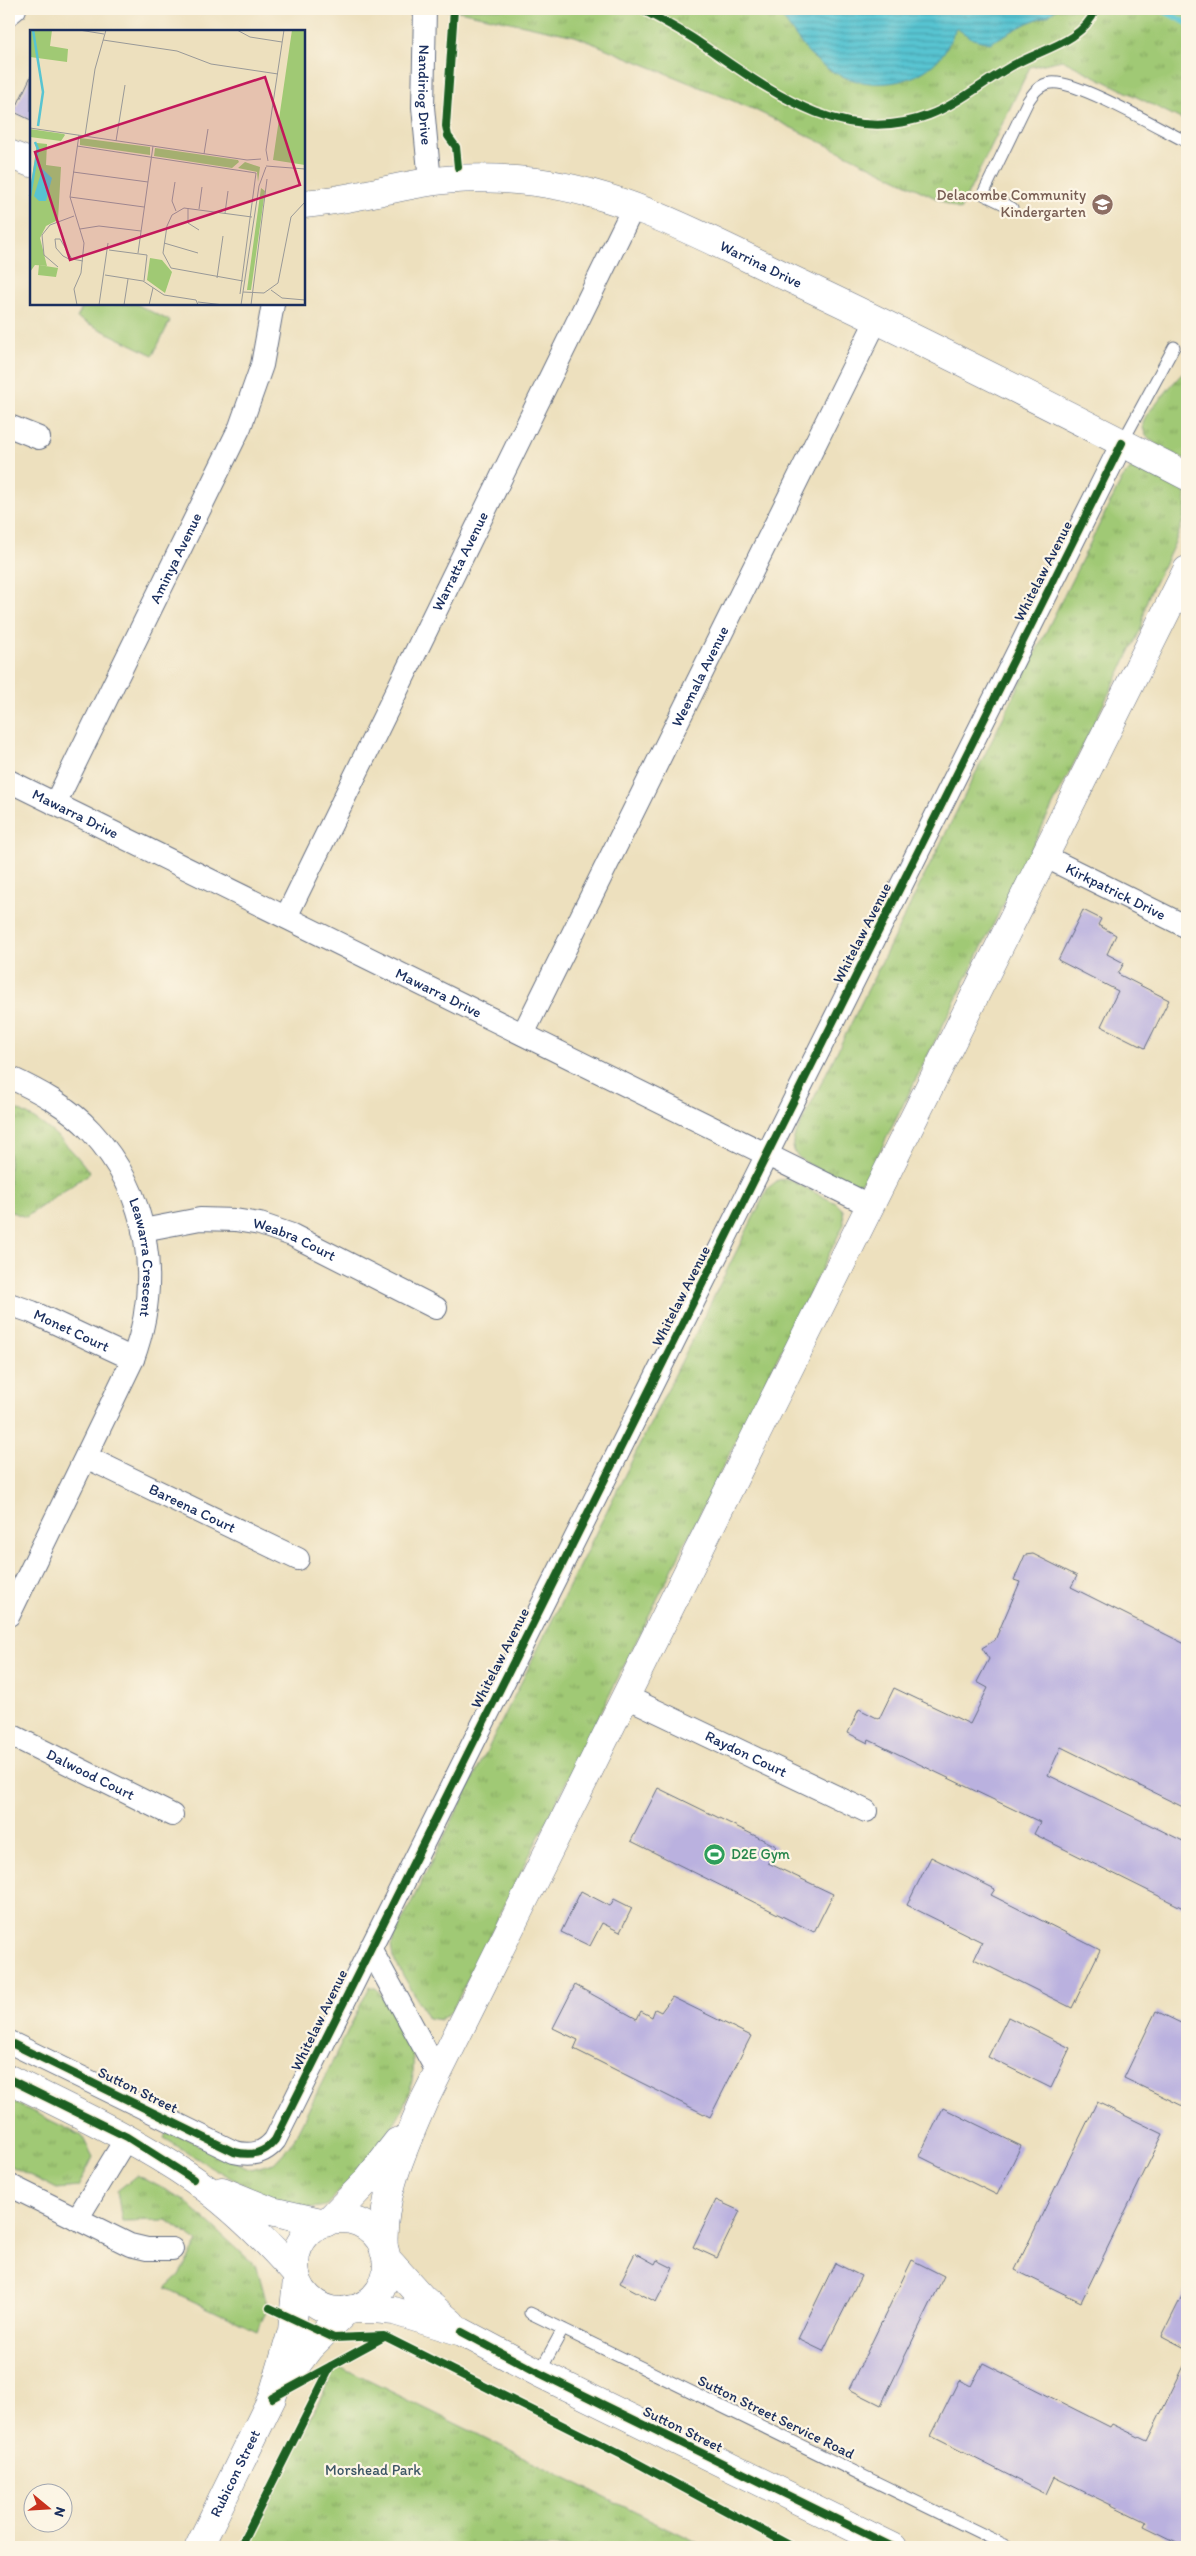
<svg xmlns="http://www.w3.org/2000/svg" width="1196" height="2556" font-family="Itim,sans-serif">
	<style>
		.green { fill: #a0c974; stroke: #5e7c69 }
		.park { fill: url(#park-tufts); stroke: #5e7c69 }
		.water { fill: url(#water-rules); stroke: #3a7a98 }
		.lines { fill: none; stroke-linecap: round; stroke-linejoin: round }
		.stream { stroke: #58c4d1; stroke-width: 5.5 }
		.building { fill: #bab1df }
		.service-casing { stroke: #646d80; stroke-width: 13 }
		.minor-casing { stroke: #646d80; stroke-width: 24 }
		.tertiary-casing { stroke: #646d80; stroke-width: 29 }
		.secondary-casing { stroke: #646d80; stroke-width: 29 }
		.service { stroke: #fff; stroke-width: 11 }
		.minor { stroke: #fff; stroke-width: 22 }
		.tertiary { stroke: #fff; stroke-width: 28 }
		.secondary { stroke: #fff; stroke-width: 28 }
		.cycleway-casing { stroke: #fcf5e5; stroke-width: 11 }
		.cycleway { stroke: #1b5e20; stroke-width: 8 }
		.labels { text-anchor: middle; stroke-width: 4.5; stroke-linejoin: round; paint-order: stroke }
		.street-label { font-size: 15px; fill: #1b2f5e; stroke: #fcf5e5 }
		.education-label { font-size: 15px; fill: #785e54; stroke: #fcf5e5; text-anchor: end }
		.leisure-label { font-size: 15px; fill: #27864d; stroke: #fcf5e5; text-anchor: start }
		.park-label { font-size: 15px; fill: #3c5664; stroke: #fcf5e5 }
		.inset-river { fill: none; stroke: #58c4d1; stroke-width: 2.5 }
		.inset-road { fill: none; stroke: #999998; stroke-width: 1 }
		.view { fill: #c2185b; fill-opacity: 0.15; stroke: #c2185b; stroke-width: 2.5 }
		.inset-edge { fill: none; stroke: #1b2f5e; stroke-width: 2.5 }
	</style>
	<defs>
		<pattern id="park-tufts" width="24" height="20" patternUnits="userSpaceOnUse" patternTransform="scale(1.25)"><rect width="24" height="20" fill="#a0c974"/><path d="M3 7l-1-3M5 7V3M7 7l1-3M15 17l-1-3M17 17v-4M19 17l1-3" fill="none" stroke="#82a462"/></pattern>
		<pattern id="water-rules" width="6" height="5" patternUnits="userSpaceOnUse" patternTransform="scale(1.25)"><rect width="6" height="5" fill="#58c4d1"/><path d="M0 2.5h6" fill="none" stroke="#48a0ad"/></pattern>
	</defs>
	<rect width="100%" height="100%" fill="#fcf5e5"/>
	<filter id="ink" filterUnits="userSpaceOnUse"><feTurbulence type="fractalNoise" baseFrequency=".02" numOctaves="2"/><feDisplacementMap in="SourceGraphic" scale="10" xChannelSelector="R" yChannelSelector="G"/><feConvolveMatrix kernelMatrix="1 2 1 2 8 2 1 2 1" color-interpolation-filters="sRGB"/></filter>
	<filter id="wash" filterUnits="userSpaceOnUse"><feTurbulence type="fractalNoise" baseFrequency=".0096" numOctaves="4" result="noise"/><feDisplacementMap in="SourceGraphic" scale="20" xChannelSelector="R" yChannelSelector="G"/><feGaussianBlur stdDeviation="1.12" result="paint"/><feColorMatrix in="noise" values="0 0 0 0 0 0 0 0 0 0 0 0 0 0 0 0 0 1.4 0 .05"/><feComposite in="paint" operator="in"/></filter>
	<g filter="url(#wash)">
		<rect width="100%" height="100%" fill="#ede0be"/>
		<!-- green -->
		<path class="green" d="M84,304H136L170,321L153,355L77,318Z"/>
		<!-- park -->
		<path class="park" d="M436,9H1184L1187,11V122L1062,60L1030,67L960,210L753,109L575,36L459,11Z
			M1187,369V460C1176,454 1159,449 1150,439C1135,425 1147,414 1157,403C1167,391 1175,380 1187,369Z
			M1140,467L1183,489C1196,514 1160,570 1149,595C1144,606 1144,618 1141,629L869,1173L860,1183C849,1185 802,1164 796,1154C792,1149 792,1142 795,1136L1122,479L1131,468Z
			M9,1106C43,1120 68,1143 90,1173L26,1217L9,1211Z
			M787,1179L836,1203L843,1210L844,1224L452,2011L440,2020L428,2018L393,1958L391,1946L396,1933L768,1188L778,1180Z
			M370,1986L377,1989C388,2007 408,2033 412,2053C424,2107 359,2169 327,2205C291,2221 197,2158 164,2138L168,2130L251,2169L274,2163L291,2145Z
			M9,2100L82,2136L93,2157L78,2187L57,2189L9,2165Z
			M137,2175L183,2199L257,2267L268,2308L257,2331L165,2288L179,2275L198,2242L167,2220L122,2221L117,2191Z
			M337,2365L706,2547H247Z"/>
		<!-- water -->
		<path class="water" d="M775,9H1056L1048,15L1027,23L990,43L973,39L956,28C952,36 949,45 944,52C917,91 857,92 821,64C802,50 791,27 775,9Z"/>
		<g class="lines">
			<!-- stream -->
			<path class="stream" d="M1160,9L1187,23"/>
		</g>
		<g id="blocks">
			<!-- building -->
			<path class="building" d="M31,76V120L14,112Z
				M1083,910L1101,919L1098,925L1116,935L1107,954L1124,963L1118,974L1169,1000L1145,1048L1101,1026L1118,991L1058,960Z
				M1033,1554L1077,1576L1071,1587L1187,1645V1809L1061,1747L1048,1775L1187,1843V1910L1034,1834L1040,1822L869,1740L868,1743L848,1733L859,1709L879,1719L894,1688L970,1724L988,1688L977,1682L989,1659L982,1648L995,1640L1020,1582L1014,1580L1025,1555Z
				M658,1788L776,1846L768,1863L833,1894L814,1932L631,1841Z
				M931,1857L995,1889L991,1895L1100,1950L1072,2008L974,1959L982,1942L907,1905Z
				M581,1891L610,1906L614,1899L632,1908L620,1932L602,1923L590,1946L561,1932Z
				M575,1985L637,2019L641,2011L652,2017L655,2009L661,2012L672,1997L751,2036L710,2117L574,2049L578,2040L553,2028Z
				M1156,2011L1187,2026V2108L1124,2078Z
				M1008,2017L1070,2048L1051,2088L988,2057Z
				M1097,2102L1163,2134L1081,2302L1015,2270Z
				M943,2108L1021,2146L997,2195L919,2156Z
				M716,2200L740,2211L717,2258L693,2247Z
				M635,2253L655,2264L657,2260L673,2268L656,2302L620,2283Z
				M912,2260L944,2276L881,2405L849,2389Z
				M835,2263L861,2276L823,2351L798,2339Z
				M1187,2286V2349L1162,2336Z
				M1187,2360V2547L1144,2526L1146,2522L1054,2477L1046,2494L931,2436L959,2380L971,2386L983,2363L1110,2427L1112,2424L1147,2441Z"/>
		</g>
	</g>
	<g filter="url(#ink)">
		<use href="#blocks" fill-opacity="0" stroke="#646d80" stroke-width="1"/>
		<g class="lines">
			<defs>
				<path id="service" d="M1012,208L983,194L1028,101C1034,92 1040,84 1051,83C1075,79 1161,129 1187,142
					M1122,443L1174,347
					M530,2313L1009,2547
					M539,2373L563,2329"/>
				<g id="minor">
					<path id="s1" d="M425,9L423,107L430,182"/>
					<path d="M9,14L15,9"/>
					<path d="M9,426L39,438"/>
					<path id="s2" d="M9,781L869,1205"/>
					<path id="s3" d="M55,804L240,427L262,365L273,304"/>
					<path id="s4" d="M1044,856L1187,927"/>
					<path id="s5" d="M286,917L634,206"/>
					<path id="s6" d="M523,1034L877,319"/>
					<path id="s7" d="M9,1077C39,1091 69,1107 91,1131C150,1195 162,1280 133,1359L9,1615"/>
					<path id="s8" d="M143,1230L200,1219L235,1220L260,1224L292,1235L436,1308"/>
					<path id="s9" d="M9,1304L32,1312L133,1359"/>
					<path id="s10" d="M86,1457L298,1559"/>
					<path id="s11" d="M627,1697L866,1811"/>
					<path id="s12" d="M9,1734L172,1815"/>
					<path d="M370,1948L438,2073"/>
					<path d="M9,2042L234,2152C251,2156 264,2154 275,2140L1122,443"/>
					<path d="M9,2185L130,2245L147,2249H172"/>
					<path d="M77,2219L127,2137"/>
				</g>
				<g id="tertiary">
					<path d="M9,154L31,163"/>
					<path id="s13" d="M304,204C342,201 379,191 417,184C455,177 497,177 536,182C627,194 708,239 789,278C923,341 1055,408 1187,476"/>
					<path d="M327,2222L365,2183L397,2142"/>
					<path d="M384,2251C380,2197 403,2150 424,2101L1187,570"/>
					<path d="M285,2380L309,2348L347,2310"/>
					<path id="s14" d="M199,2547L272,2398L292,2331L297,2279"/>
				</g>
				<path id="secondary" d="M9,2079C71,2110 135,2139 193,2179C232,2206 265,2239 296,2274
					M222,2191L271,2211L325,2223
					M295 2265a46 46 0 1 1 92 0a46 46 0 1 1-92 0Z
					M386,2258L423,2299L451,2323
					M352,2309H374L394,2311L462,2332L539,2373L893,2547"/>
			</defs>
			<!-- service casing -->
			<use href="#service" class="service-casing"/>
			<!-- minor casing -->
			<use href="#minor" class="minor-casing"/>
			<!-- tertiary casing -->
			<use href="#tertiary" class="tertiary-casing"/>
			<!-- secondary casing -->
			<use href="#secondary" class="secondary-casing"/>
			<!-- service -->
			<use href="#service" class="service"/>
			<!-- minor -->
			<use href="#minor" class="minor"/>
			<!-- tertiary -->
			<use href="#tertiary" class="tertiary"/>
			<!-- secondary -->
			<use href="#secondary" class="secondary"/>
			<defs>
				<path id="cycleway" d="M454,9L446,126L448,136L456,147L458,167
					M641,9C659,19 679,29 697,41C765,87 841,149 929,115C956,105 984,82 1010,67C1040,49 1081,44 1096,9
					M9,2042L234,2152C251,2156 264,2154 275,2140L1122,443
					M9,2079L127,2137L193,2179
					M270,2308L334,2338L384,2336L624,2456L793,2547
					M462,2332L539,2373L893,2547
					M272,2398L384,2337
					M240,2547L331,2366"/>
			</defs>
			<!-- cycleway casing -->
			<use href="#cycleway" class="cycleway-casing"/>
			<!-- cycleway -->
			<use href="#cycleway" class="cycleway"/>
		</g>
	</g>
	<!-- icons -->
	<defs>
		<symbol id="school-disc" viewBox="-11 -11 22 22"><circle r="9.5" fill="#8d6e63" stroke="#fcf5e5"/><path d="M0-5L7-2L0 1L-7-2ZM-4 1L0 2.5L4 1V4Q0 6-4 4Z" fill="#fff"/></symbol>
		<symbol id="stadium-disc" viewBox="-11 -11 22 22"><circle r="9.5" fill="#2e9e5b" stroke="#fcf5e5"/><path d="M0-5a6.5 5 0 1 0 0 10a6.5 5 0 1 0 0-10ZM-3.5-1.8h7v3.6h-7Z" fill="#fff"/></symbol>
	</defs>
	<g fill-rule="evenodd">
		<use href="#school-disc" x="1090" y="192" width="25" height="25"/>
		<use href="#stadium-disc" x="702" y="1842" width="25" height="25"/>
	</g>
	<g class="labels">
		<!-- street labels -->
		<g class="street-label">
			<text dy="5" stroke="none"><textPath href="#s1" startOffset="86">Nandiriog Drive</textPath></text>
			<text dy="5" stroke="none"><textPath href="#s13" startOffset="475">Warrina Drive</textPath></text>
			<text dy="5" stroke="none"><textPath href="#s3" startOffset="274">Aminya Avenue</textPath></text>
			<text dy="5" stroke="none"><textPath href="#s5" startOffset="396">Warratta Avenue</textPath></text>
			<text transform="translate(1043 571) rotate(-63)" y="5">Whitelaw Avenue</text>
			<text dy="5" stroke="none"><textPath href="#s6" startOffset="399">Weemala Avenue</textPath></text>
			<text dy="5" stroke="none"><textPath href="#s2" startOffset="74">Mawarra Drive</textPath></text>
			<text dy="5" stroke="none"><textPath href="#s4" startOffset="80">Kirkpatrick Drive</textPath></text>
			<text transform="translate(862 933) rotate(-63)" y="5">Whitelaw Avenue</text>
			<text dy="5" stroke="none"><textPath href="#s2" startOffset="479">Mawarra Drive</textPath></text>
			<text dy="5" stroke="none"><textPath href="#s8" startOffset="156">Weabra Court</textPath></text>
			<text dy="5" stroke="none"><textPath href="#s7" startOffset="239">Leawarra Crescent</textPath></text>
			<text transform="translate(681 1296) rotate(-63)" y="5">Whitelaw Avenue</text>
			<text dy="5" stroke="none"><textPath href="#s9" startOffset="68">Monet Court</textPath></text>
			<text dy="5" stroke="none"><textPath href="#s10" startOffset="118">Bareena Court</textPath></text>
			<text transform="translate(500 1658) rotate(-63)" y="5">Whitelaw Avenue</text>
			<text dy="5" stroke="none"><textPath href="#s11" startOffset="132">Raydon Court</textPath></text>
			<text dy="5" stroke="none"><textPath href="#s12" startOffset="91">Dalwood Court</textPath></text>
			<text transform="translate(319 2020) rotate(-64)" y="5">Whitelaw Avenue</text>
			<text transform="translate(138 2090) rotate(26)" y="5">Sutton Street</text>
			<text transform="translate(776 2417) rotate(26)" y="5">Sutton Street Service Road</text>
			<text transform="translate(683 2429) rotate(26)" y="5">Sutton Street</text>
			<text dy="5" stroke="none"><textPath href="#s14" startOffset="82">Rubicon Street</textPath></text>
		</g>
		<!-- education labels -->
		<g class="education-label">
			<text x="1086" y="200">Delacombe Community<tspan x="1086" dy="17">Kindergarten</tspan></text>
		</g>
		<!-- leisure labels -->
		<g class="leisure-label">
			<text x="731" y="1859">D2E Gym</text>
		</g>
		<!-- park labels -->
		<g class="park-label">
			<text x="373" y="2475">Morshead Park</text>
		</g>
	</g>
	<!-- overview -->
	<g transform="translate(30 30)">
		<rect width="275" height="275" fill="#ede0be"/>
		<path d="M0,0H22L20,16L38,19L37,32L0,27ZM9,235L28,238L26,247L8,245Z" fill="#a0c974"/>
		<path d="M262,0H275V135L243,130ZM0,99L34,104L35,105L31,111L0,107ZM50,108L120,117V125L50,115ZM7,113L17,114L16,135L31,137L28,190L16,196L10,208L17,236L5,235L0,242V162ZM125,118L208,130L209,132L202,138L124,126ZM215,132L230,137L228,152L227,142L208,138ZM231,158L235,161L221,260H217ZM120,228L132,230L142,242L135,263L117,250Z" fill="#a0c974"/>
		<path d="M6,133L22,148L16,171H9L4,166L11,143Z" fill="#58c4d1"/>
		<path class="inset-river" d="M3,0L13,62L8,96M0,166L8,119L5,112"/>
		<path class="inset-road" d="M49,0L74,4M207,0L220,7L252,12M73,10L147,21L181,34L248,44M0,98L217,130L231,129M55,106L65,39L76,0M86,111L95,55M47,116L226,143L210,264M174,124L178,99M238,131L236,120L254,0M236,136L275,139M43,142L118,152M145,152L142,171L146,181M40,167L114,177M158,178V193L169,200M169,179L172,157M195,183L198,161M50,199L69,196L111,201M134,213L168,223M79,220L117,225L114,251M108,223L123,116M42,229L30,209H25L26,218L33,226L39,229H42L53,231M28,237L14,225L12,205L20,195L44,186M75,245L113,251L134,265L166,270L168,275M187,248L193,206M213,251L141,238L133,223L137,196L142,185L154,178L222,187M241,260L252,268L275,270M213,262L234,263L248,253L261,187L275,172M168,272L194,275M47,275L44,259L51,243L54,213L40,167L49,105M69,275L78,213M94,275L98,249M119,275L123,258M211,275L229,156L236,137M221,275L237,149"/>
		<path class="view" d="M235,47L270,155L40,230L5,122Z"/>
		<rect width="275" height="275" class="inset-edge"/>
	</g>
	<!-- margin -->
	<rect width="1196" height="2556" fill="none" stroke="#fcf5e5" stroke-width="30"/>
	<!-- north arrow -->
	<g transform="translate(48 2508) rotate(108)"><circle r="24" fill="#fcf5e5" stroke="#a2a6af"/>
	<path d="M0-4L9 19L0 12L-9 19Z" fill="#c8321e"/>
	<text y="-8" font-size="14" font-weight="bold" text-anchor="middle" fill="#1b2f5e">N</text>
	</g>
</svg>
